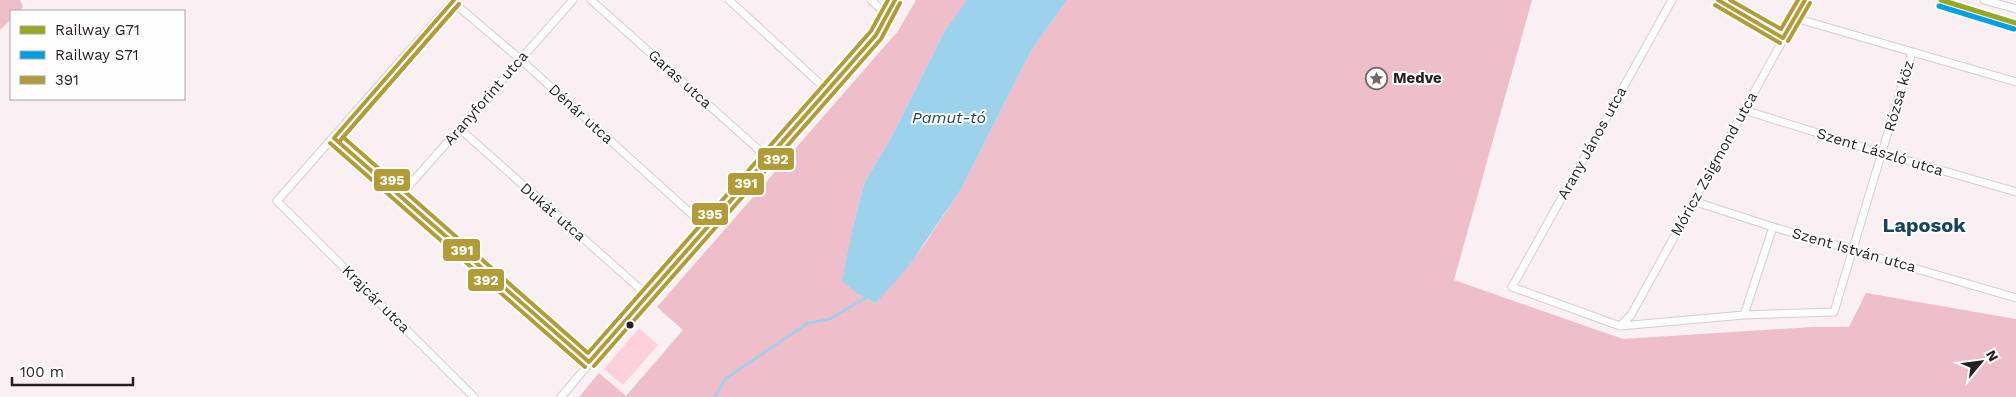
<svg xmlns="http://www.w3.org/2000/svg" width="2016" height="397" font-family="'Work Sans',sans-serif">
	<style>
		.green { fill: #fdd1db }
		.forest { fill: #eebeca }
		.water { fill: #9cd2ec }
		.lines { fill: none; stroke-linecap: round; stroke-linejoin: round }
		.stream { stroke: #9cd2ec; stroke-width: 2.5 }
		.street-casing { stroke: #d7cdcf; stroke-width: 9 }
		.street { stroke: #fefdfd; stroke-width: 7 }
		.bus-1-casing { stroke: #fefefe; stroke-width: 8 }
		.bus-2-casing { stroke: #fefefe; stroke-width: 8 }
		.bus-3-casing { stroke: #fefefe; stroke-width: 8 }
		.bus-1 { stroke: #b19c37; stroke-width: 4 }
		.bus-2 { stroke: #b19c37; stroke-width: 4 }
		.bus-3 { stroke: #b19c37; stroke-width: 4 }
		.rail-1-casing { stroke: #fefefe; stroke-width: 9 }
		.rail-2-casing { stroke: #fefefe; stroke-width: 9 }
		.rail-1 { stroke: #95a81f; stroke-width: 5 }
		.rail-2 { stroke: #00a0e3; stroke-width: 5 }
		.bus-dot { fill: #281d20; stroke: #fefefe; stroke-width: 2 }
		.labels { text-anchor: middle; stroke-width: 4; stroke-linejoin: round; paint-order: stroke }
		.poi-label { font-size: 15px; font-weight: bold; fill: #281d20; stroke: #fefefe; text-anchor: start }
		.street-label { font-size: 15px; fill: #281d20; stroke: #fefefe }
		.water-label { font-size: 16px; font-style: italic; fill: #214555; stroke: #fefefe }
		.district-label { font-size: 20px; font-weight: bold; fill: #174559; stroke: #fefefe }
		.line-badge { stroke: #fefefe; stroke-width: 2 }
		.badge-label { font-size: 14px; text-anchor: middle; font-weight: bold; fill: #fff }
	</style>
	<rect width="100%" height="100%" fill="#faeff2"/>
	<!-- green -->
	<path class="green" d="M639,328L658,345L623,385L604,369Z"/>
	<!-- forest -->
	<path class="forest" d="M0,0H20L23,7L19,11H11V19L0,30Z
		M916,0H968L944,32L890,140L865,181L853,227L858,294L876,303L924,245L960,191L1031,51L1067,0H1532L1454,280L1623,339L1812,327H1849L1866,293L2016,319V397H579L599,373L626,396L683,330L657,307L898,31Z"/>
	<!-- water -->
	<path class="water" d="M967,0H1067L1031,51L960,191L908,267L876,303L858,294L842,281L853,227L865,181L890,140L944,32Z"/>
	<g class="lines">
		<!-- stream -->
		<path class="stream" d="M715,397L725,379L808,323L830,319L869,296"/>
		<defs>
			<path id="street" d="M454,0L277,201L474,397
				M591,0L768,158
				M729,0L828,91
				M871,0L887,15
				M1672,0L1512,287L1620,326L1744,315L1834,312L1912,52
				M1718,0L1783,38
				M1984,0L2016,9
				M453,2L520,59L707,228
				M1795,18L2016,82
				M1744,110L1882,153L2016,192
				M460,129L647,295
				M334,138L589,362
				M399,197L573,0
				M1693,201L1773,227L2016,298
				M1744,315L1773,227
				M1620,326L1631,315L1805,0
				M561,397L647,295L876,35L895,0"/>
		</defs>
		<!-- street casing -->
		<use href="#street" class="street-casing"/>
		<!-- street -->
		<use href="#street" class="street"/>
		<defs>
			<path id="bus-1" d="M1718,0L1783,38
				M1783,38L1805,0
				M334,138L589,362
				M334,138L454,0
				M589,362L876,35L895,0"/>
			<path id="bus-2" d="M1715,5L1780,43
				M1788,41L1810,3
				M339,142L459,4
				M330,143L585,367
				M594,366L881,39L900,3"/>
			<path id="bus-3" d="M1730,0L1781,29L1798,0
				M459,4L343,137L588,353L871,31L888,0"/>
		</defs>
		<!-- bus-1 casing -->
		<use href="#bus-1" class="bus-1-casing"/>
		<!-- bus-2 casing -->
		<use href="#bus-2" class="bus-2-casing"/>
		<!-- bus-3 casing -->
		<use href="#bus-3" class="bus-3-casing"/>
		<!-- bus-1 -->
		<use href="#bus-1" class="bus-1"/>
		<!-- bus-2 -->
		<use href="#bus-2" class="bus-2"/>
		<!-- bus-3 -->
		<use href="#bus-3" class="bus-3"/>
		<defs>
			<path id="rail-1" d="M1941,0L2016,23"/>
			<path id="rail-2" d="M1939,6L2014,29"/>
		</defs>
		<!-- rail-1 casing -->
		<use href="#rail-1" class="rail-1-casing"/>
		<!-- rail-2 casing -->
		<use href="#rail-2" class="rail-2-casing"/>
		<!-- rail-1 -->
		<use href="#rail-1" class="rail-1"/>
		<!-- rail-2 -->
		<use href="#rail-2" class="rail-2"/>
	</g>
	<!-- icons -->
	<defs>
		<symbol id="sight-ring" viewBox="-11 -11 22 22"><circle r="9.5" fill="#fefefe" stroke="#72666a" stroke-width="1.5"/><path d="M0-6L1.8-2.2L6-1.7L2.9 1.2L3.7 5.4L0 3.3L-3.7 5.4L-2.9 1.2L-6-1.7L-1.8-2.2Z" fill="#72666a"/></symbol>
	</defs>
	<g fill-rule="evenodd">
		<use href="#sight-ring" x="1364" y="66" width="25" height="25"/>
	</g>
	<!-- markers -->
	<circle class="bus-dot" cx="630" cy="325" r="4.5"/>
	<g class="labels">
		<!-- poi labels -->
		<g class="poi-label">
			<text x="1393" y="83">Medve</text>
		</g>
		<!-- street labels -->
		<g class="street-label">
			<text transform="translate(680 79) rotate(42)" y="5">Garas utca</text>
			<text transform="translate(1899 96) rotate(-74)" y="5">Rózsa köz</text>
			<text transform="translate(486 98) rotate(-49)" y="5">Aranyforint utca</text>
			<text transform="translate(581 114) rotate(42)" y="5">Dénár utca</text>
			<text transform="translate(1592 143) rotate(-61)" y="5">Arany János utca</text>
			<text transform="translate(1880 152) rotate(17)" y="5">Szent László utca</text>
			<text transform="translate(1714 164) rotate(-61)" y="5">Móricz Zsigmond utca</text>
			<text transform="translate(553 212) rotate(41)" y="5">Dukát utca</text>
			<text transform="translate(1854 250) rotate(16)" y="5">Szent István utca</text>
			<text transform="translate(376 299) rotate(45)" y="5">Krajcár utca</text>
		</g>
		<!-- water labels -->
		<g class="water-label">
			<text x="949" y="123">Pamut-tó</text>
		</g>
		<!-- district labels -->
		<g class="district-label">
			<text x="1924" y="232">Laposok</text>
		</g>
	</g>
	<g class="line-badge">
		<rect x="757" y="147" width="38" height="24" rx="5" fill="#b19c37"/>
		<rect x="373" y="168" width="38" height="24" rx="5" fill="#b19c37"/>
		<rect x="727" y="172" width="38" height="24" rx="5" fill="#b19c37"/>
		<rect x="691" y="202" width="38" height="24" rx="5" fill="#b19c37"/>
		<rect x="442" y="238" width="39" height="24" rx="5" fill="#b19c37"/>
		<rect x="467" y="268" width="38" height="24" rx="5" fill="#b19c37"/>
	</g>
	<g class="badge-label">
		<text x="776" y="164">392</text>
		<text x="392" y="185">395</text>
		<text x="746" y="188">391</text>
		<text x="710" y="219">395</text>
		<text x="462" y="255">391</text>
		<text x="486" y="285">392</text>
	</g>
	<!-- legend -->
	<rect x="10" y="10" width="175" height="90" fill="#fefefe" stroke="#a8a4a5"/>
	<rect x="20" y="26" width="25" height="8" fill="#95a81f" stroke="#a8a4a5"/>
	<text x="55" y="35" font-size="15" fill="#281d20">Railway G71</text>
	<rect x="20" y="51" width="25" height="8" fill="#00a0e3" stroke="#a8a4a5"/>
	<text x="55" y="60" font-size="15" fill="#281d20">Railway S71</text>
	<rect x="20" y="76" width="25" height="8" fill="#b19c37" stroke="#a8a4a5"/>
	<text x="55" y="85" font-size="15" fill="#281d20">391</text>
	<!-- north arrow -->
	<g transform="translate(1981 362) rotate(61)" stroke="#fefefe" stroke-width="4" paint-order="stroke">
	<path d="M0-4L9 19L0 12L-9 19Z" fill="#281d20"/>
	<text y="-8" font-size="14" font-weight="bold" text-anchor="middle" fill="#281d20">N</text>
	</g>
	<!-- scale -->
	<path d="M12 377v8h121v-8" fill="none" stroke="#281d20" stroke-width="2.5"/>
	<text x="20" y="377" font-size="15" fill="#281d20" stroke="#fefefe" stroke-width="4" paint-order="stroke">100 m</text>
</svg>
